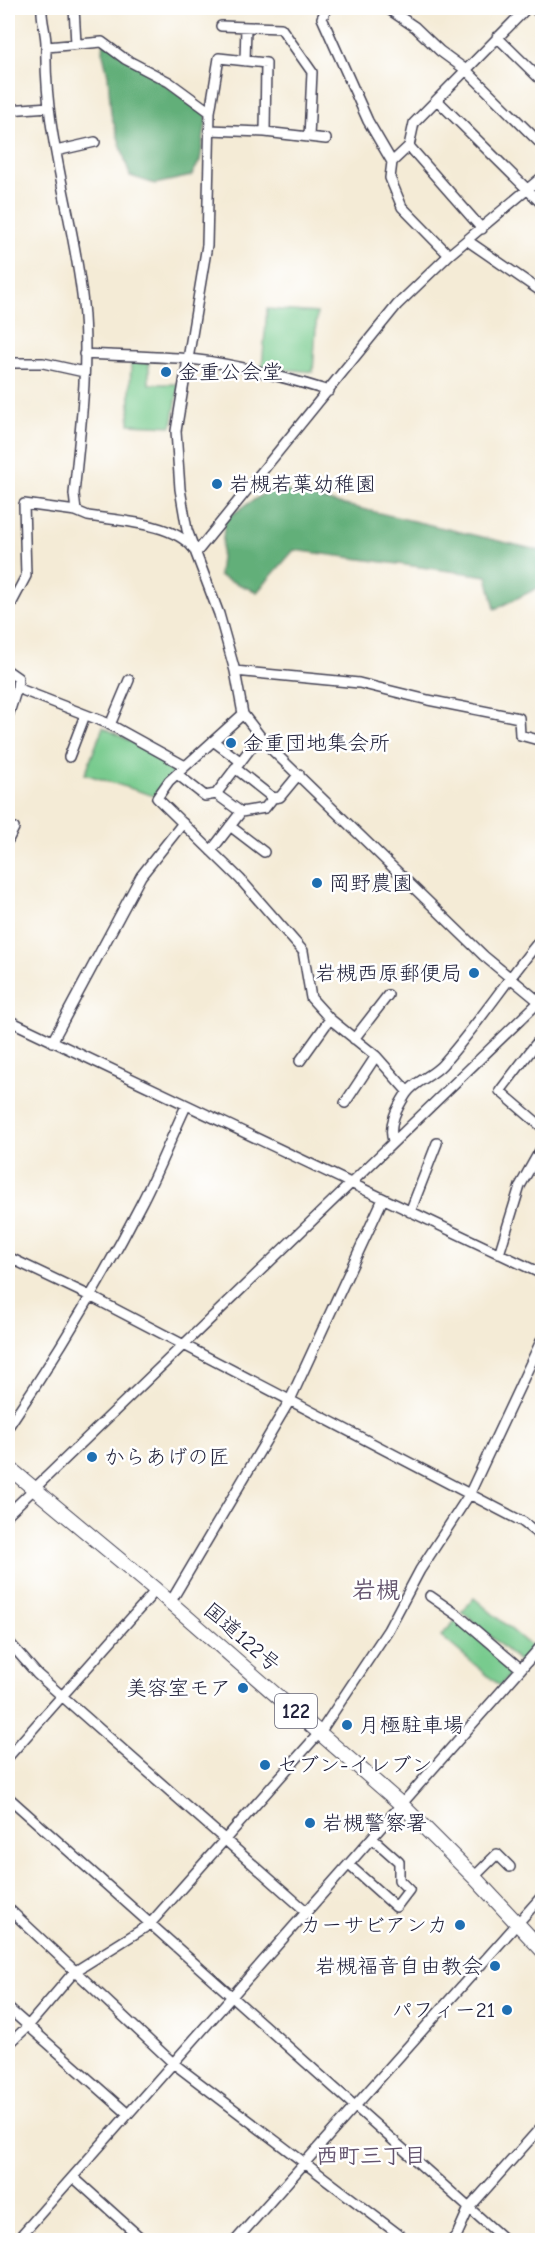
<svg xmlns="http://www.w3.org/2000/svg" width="550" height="2248" font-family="'Comic Neue','Klee One',sans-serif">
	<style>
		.green { fill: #78cb8e; stroke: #4d7664; stroke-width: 1.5 }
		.forest { fill: #62af79; stroke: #42685a; stroke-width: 1.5 }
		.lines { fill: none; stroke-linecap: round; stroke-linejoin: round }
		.minor-casing { stroke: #424052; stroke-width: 12 }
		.highway-casing { stroke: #424052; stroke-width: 16 }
		.minor { stroke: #fff; stroke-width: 9 }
		.highway { stroke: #fff; stroke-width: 14 }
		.poi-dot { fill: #1f6fb2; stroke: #fff; stroke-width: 2 }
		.labels { text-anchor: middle; stroke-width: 5; stroke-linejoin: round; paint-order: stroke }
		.shield { fill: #fff; stroke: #646476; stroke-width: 1.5 }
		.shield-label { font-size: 20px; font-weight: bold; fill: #22223b }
		.poi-label { font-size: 21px; fill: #22223b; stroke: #fff; text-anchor: start }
		.street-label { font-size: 21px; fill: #22223b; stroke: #fff }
		.neighbourhood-label { font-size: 22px; font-weight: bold; fill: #64546e; stroke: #fff }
		.quarter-label { font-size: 24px; font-weight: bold; fill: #64546e; stroke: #fff }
	</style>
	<rect width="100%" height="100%" fill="#fff"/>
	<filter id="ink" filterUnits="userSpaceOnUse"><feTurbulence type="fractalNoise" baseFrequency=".0167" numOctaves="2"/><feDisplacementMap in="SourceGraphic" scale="12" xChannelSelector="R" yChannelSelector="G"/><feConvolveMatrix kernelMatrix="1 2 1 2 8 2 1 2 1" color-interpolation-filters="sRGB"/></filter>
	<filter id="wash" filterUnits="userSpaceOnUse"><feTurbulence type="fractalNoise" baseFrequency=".008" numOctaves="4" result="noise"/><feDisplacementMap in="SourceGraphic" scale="24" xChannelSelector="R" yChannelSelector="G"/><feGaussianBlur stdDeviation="1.35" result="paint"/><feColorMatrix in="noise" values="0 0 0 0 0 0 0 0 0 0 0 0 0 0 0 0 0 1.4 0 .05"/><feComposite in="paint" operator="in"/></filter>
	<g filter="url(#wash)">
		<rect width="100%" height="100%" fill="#f4ebd6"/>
		<!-- green -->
		<path class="green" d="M267,309L317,313L313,372L262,367Z
			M131,362L149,363V384H179L172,426L129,424Z
			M103,727L175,765L176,770L154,796L85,774Z
			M474,1598L533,1648L520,1662L462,1612Z
			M456,1620L514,1669L500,1686L441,1636Z"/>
		<!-- forest -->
		<path class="forest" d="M104,38L171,89L195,105L207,116L200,161L191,176L155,184L130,176L111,114L108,75L103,54Z
			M272,488L542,551V586L495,609L487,576L294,550L257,592L219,576L225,519Z"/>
	</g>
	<g filter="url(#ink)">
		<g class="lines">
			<defs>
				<path id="minor" d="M42,8C41,21 47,34 46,48C44,135 74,218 83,304C89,367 80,432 74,494L76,511
					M74,8L76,44
					M327,8L322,18L368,121L392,162L390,178L402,207L449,255
					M387,8L415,27L440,51L466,70L542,145
					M534,8L542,16
					M221,26L281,28L312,72L309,137
					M497,37L542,81
					M47,47L102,42L125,59L169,82L210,112L207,245L176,431L180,489L187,530L219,614L235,671L243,714L266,744L484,956L542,1004
					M245,61L246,27
					M437,100L542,204
					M8,110L49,107
					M210,112L219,58L266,63L265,132
					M209,130L265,132L326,139
					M409,146L414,123L527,8
					M56,151L95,142
					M392,162L409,146L482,229
					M468,241L542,292
					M84,354C119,356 155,356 190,359C237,364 284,377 329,391
					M8,363H43L84,372
					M196,553L397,305L449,255L542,177
					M8,610L26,576L24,504L76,511L88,516C119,521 173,523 193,548
					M8,671L18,678L17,688L8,716
					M235,671L359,683L428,700L519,718L520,735L542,741
					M17,688L107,723L185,766
					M243,714L169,781L157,798L240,879L303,951L311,998L330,1019L376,1056L407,1091
					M110,725L129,680
					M213,741L240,761
					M69,757L85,715
					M235,768L273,798
					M177,774L205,796L216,794L260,736
					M216,794L241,812
					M8,826L14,828L8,840
					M230,826L264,852
					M211,851L241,812L265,808L273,798L280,797L299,774
					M8,1020L542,1274
					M542,1036L500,1091L542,1127
					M354,1039L388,995
					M52,1042L141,876L183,823
					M300,1061L330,1019
					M345,1103L376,1056
					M393,1141C388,1124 397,1108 406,1094C414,1082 432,1076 442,1065C478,1025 507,979 542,938
					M410,1212L437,1143
					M499,1254L520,1186L542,1147
					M8,1257L90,1296L523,1522L542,1537
					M8,1427C57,1355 102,1280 142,1202C158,1171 171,1138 186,1106
					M8,1514L542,999
					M430,1596L459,1616L521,1669
					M170,1603L290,1400L383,1199
					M8,1641L37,1674L307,1912
					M8,1757L156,1590
					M8,1797L505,2240
					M349,1865L396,1907L409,1890L399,1880V1862L372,1838
					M474,1877L497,1854L510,1867
					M8,1908L173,2063L406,2240
					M8,2008L128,2114
					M8,2045L28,2026L74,1972L149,1925L321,1731L388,1630L420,1570L469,1495L542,1339
					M73,2177L143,2240
					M17,2240L542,1645
					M236,2240L542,1896
					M452,2240L457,2235L469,2208L542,2126"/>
				<path id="highway" d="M8,1467L156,1590L402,1805L474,1877L542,1950"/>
			</defs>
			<!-- minor casing -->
			<use href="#minor" class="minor-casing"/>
			<!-- highway casing -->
			<use href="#highway" class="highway-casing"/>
			<!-- minor -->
			<use href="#minor" class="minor"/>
			<!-- highway -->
			<use href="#highway" class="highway"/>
		</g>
	</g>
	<!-- markers -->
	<g class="poi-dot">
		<circle cx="166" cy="372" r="6"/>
		<circle cx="217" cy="484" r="6"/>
		<circle cx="231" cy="743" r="6"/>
		<circle cx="317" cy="883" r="6"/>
		<circle cx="474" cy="973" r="6"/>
		<circle cx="92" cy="1457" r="6"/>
		<circle cx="243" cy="1688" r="6"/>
		<circle cx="347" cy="1725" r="6"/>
		<circle cx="265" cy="1765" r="6"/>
		<circle cx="310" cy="1823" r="6"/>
		<circle cx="460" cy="1925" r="6"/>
		<circle cx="495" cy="1966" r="6"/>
		<circle cx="507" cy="2010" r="6"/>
	</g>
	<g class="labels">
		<!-- shield labels -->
		<rect class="shield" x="275" y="1694" width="42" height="34" rx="4.5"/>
		<g class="shield-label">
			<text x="296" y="1718">122</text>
		</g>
		<!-- poi labels -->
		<g class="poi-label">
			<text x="178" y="379">金重公会堂</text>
			<text x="229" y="491">岩槻若葉幼稚園</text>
			<text x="243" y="750">金重団地集会所</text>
			<text x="329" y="890">岡野農園</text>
			<text x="462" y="980" text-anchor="end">岩槻西原郵便局</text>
			<text x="104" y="1464">からあげの匠</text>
			<text x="231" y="1695" text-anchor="end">美容室モア</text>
			<text x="359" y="1732">月極駐車場</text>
			<text x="277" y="1772">セブン-イレブン</text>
			<text x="322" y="1830">岩槻警察署</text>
			<text x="448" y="1932" text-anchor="end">カーサビアンカ</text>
			<text x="483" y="1973" text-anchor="end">岩槻福音自由教会</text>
			<text x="495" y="2017" text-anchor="end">パフィー21</text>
		</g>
		<!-- street labels -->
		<g class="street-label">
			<text transform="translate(242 1637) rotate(41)" y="7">国道122号</text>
		</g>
		<!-- neighbourhood labels -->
		<g class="neighbourhood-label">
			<text x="371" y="2163">西町三丁目</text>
		</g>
		<!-- quarter labels -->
		<g class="quarter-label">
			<text x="376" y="1598">岩槻</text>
		</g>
	</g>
	<!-- margin -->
	<rect width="550" height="2248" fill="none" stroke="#fff" stroke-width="30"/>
</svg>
